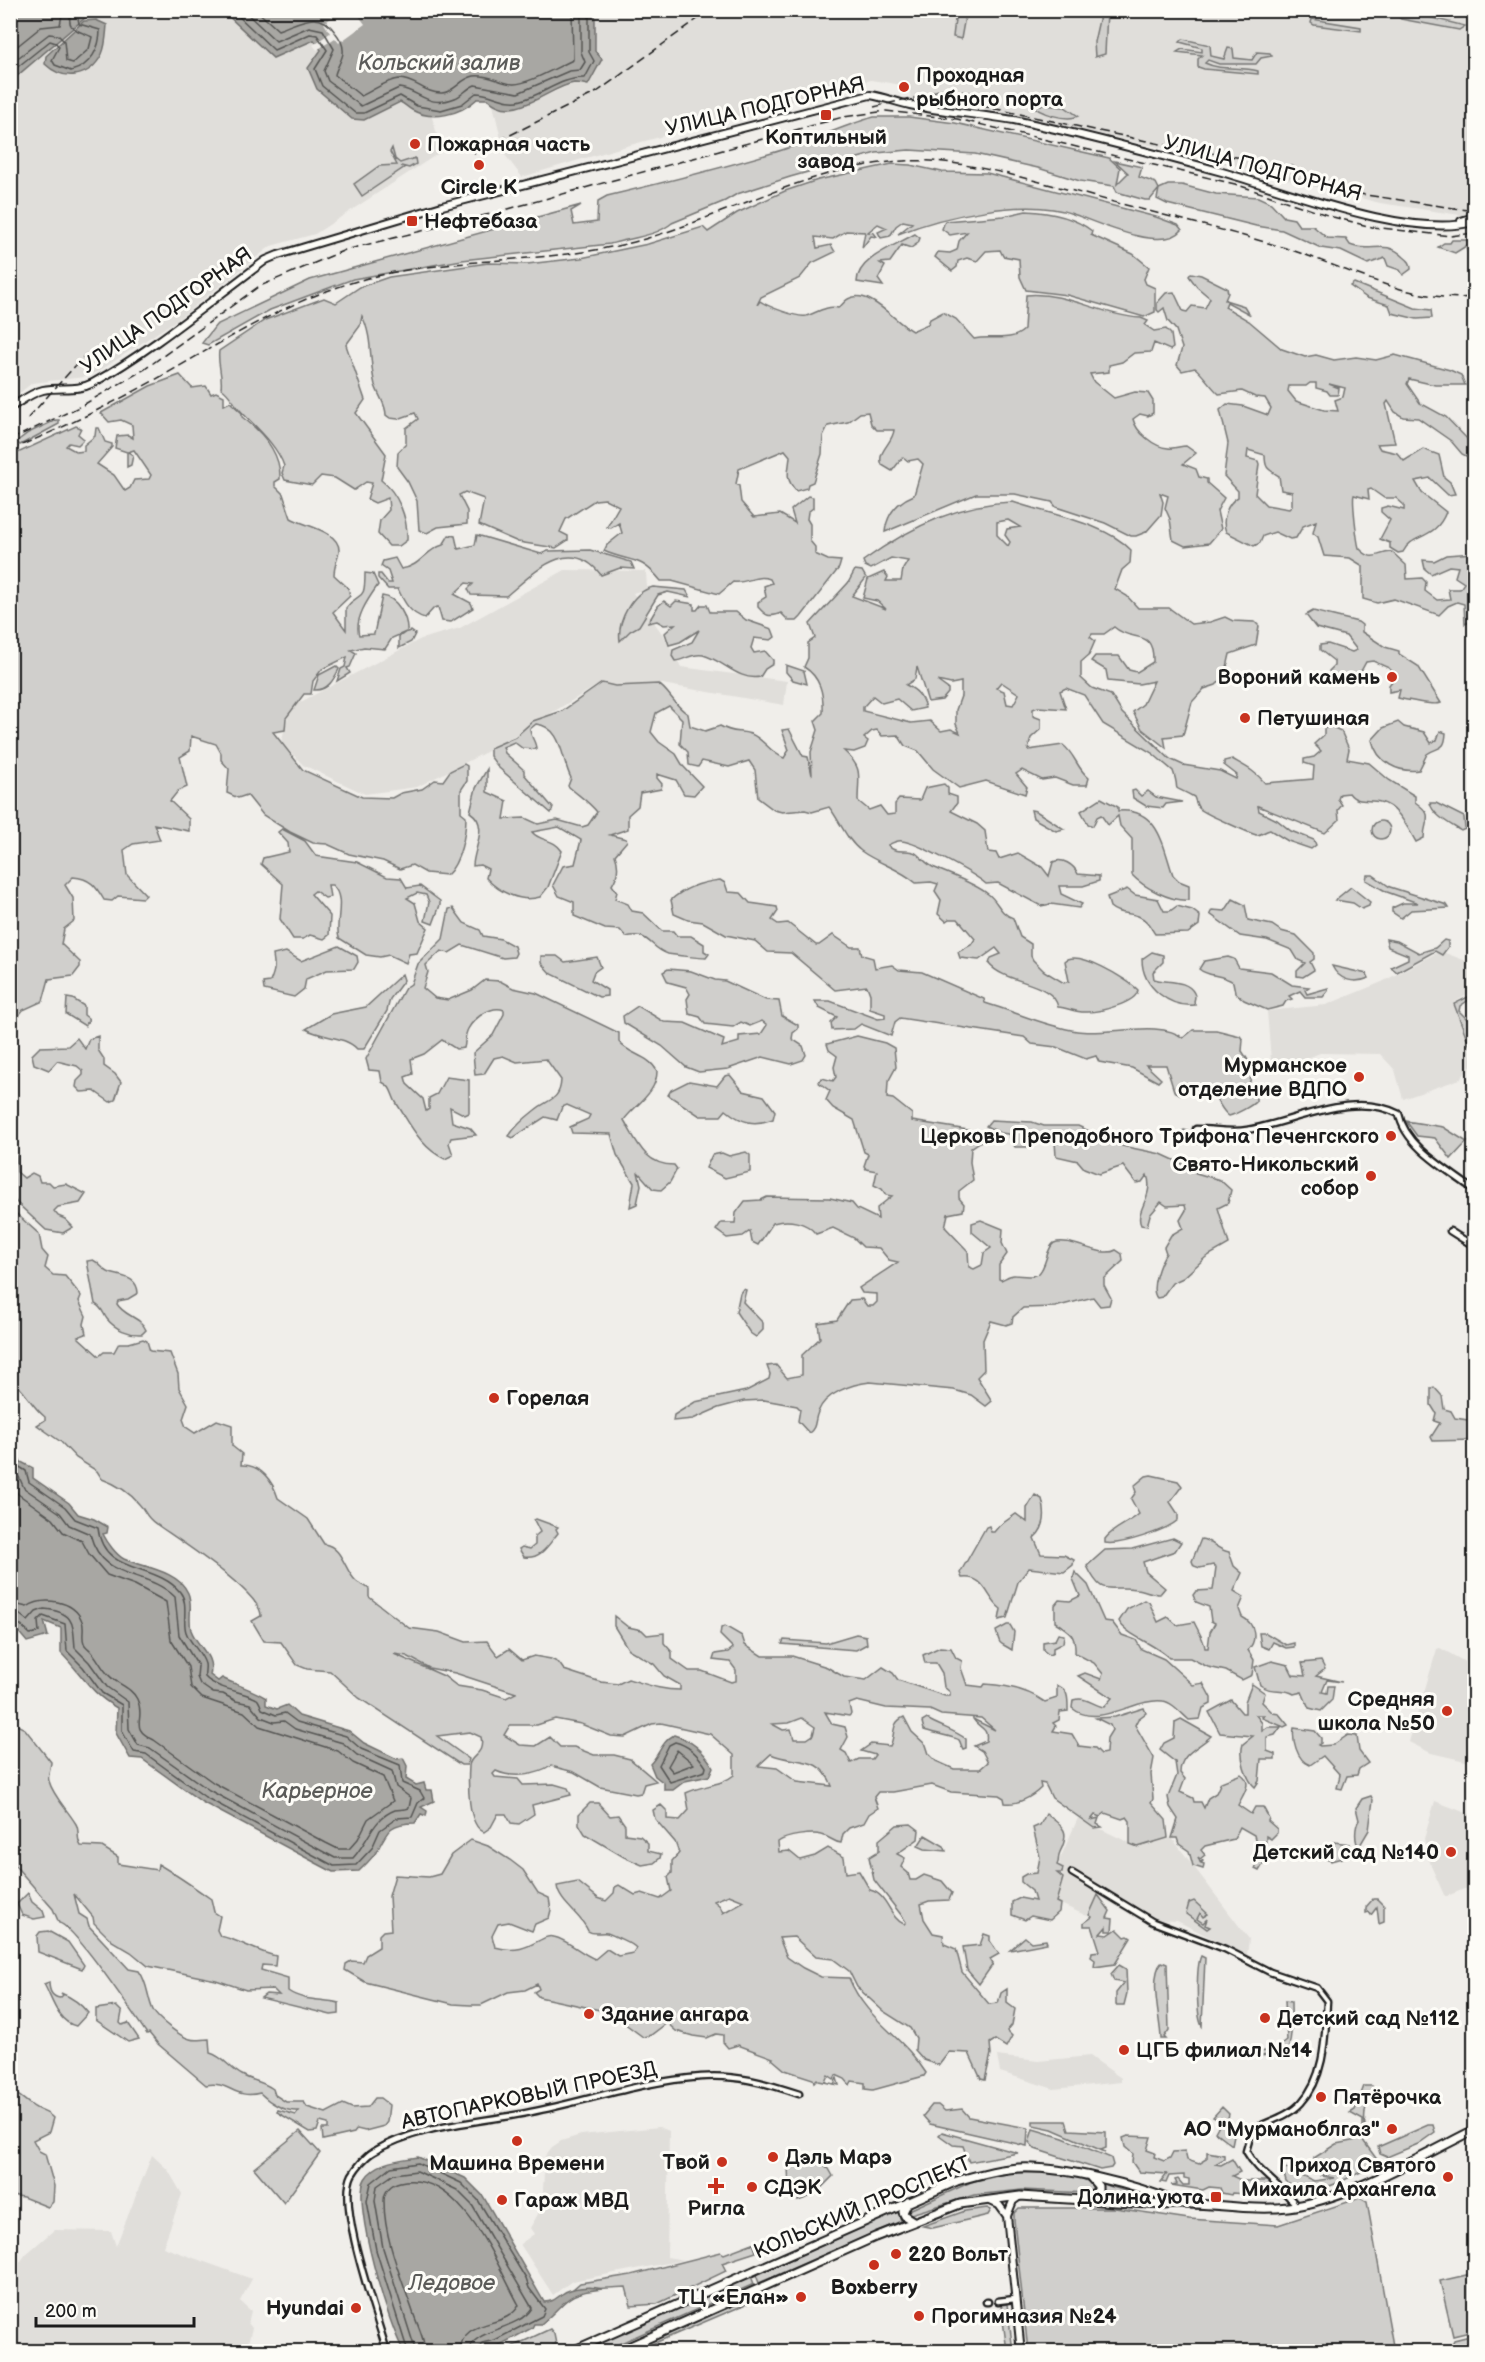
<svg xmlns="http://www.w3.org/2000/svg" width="1485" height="2362" font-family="'Balsamiq Sans',sans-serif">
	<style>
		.built { fill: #e0deda }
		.green { fill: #d0cfcc; stroke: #767674; stroke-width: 1.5; fill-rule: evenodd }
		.water { fill: #a8a7a3; stroke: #706f6d; stroke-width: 1.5 }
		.pier { fill: #f0eeea }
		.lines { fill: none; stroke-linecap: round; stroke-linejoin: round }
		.shore { stroke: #545452; stroke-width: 1.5 }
		.street-casing { stroke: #1c1c1c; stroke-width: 9 }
		.secondary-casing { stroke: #1c1c1c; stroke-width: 10 }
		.primary-casing { stroke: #1c1c1c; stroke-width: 11 }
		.street { stroke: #fdfcf7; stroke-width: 4.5 }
		.secondary { stroke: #fdfcf7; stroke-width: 6 }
		.primary { stroke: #fdfcf7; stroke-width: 7 }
		.rail { stroke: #1c1c1c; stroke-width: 1.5; stroke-dasharray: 9 4.5; stroke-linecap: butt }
		.poi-dot { fill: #c8321e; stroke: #fdfcf7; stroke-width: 2 }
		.labels { text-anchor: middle; stroke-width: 6; stroke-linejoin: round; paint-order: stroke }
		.poi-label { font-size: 21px; font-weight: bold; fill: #1c1c1c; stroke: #fdfcf7; text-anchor: start }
		.street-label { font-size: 21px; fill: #1c1c1c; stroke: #fdfcf7 }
		.water-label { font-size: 22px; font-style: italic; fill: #5b5b59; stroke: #fdfcf7 }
	</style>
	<rect width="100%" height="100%" fill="#f0eeea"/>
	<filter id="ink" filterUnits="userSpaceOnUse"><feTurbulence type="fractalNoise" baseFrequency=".0167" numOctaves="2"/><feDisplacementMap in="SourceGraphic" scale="12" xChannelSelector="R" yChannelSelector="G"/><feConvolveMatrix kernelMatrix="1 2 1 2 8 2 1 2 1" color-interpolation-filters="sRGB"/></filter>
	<g filter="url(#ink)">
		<!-- built -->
		<path class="built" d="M93,11H223L273,58L313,39L321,50L317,58L414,111L431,114L442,151L315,234L271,246L178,319L101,370L85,377L32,383L11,400V81Z
			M595,11H1474V213L1467,216L1380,203L1172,150L948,101H911L909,86L871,80L623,147L522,177L505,155L493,105L521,107L574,83L595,52Z
			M565,570L646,571L647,589L633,593L666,639L681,667L787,681L784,705L662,684L596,686L492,749L417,787L365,794L303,765L281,742L291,707L421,639L460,628Z
			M1440,951L1474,964V991L1453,1003L1474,1063L1460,1079L1403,1099L1395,1070L1380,1054L1320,1053L1272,1073L1267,1011L1326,1005L1382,982Z
			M1440,1648L1474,1667V1763L1431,1753L1409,1742L1437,1649Z
			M1435,1801L1474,1816V1889H1464L1445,1897L1431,1866L1424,1839Z
			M1078,1818L1138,1847L1172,1838L1249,1939L1247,1956L1177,1921L1138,1919L1098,1895L1087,1916L1056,1902L1063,1878L1059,1861Z
			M997,2056L1038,2061L1090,2056L1121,2078V2082L1054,2089L1000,2072Z
			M659,2127L669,2131L667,2257L684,2260L572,2281L553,2295L520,2244L534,2234L530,2228L542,2207L545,2156L552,2147L561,2141L581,2135Z
			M152,2155L168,2170L182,2194L163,2247L252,2279L240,2301L251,2311L248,2323L252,2328L246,2351H11V2275L26,2254L54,2230L111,2231L116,2246Z"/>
		<!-- green -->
		<path class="green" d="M1398,10L1424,13V16L1465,26L1459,30L1401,19L1395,14Z
			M956,11H966L961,39L953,37Z
			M1101,11H1107L1105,54L1095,57L1094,42Z
			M1312,19L1361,27V31L1314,25L1311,23Z
			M1183,39L1210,45L1211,56L1224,59L1228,48L1233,49L1234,58L1252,60L1257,52L1270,53L1272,56L1261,58L1256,64H1219L1208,60L1205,63C1221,71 1241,66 1258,71V74L1204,69L1198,67V59L1202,55L1177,52L1182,49L1202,52V48L1180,42Z
			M943,89L976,93L985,99L979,101L931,92Z
			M1031,104L1065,107L1078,116C1067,122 1038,113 1031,104Z
			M874,117H909L955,123L1109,158L1120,168L1117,184L1128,173L1115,161L1142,167L1139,177L1156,183L1159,189L1168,185H1182L1216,194L1258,197L1271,203L1284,217L1294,219L1299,226H1313L1327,238L1346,239L1350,245C1372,254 1384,238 1404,257C1409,261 1411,263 1411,269L1403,275L1400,270L1388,266L1385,258L1368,264L1341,251L1321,248L1282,230L1256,226L1167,204L1157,199L1159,189L1150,200H1145L1117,192L1114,186L1080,181L1038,168L975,154L909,150L876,153L790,177L737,194L725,201L672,223C657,236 630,238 610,244L462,260L353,279L270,310L208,345L202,343L216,325L310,280L581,205L571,211L574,225L597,222L598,201L607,196C662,183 718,169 772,153C808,143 838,127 874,117Z
			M392,148L395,159L400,163L415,158L416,164L409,168L401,166L405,167L362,196L354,184L379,166L397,165L390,152Z
			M892,164L910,165L942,172L987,173L1156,217L1178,225L1182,230C1163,254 1093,221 1073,214C1027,197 943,216 898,234L912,223L903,221L896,226L890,236L881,238L878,232L887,228L878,224L868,232L874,233L877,237L871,236L862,248L865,232L846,231L833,239L815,237L817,248L831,245L835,252L812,263L800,278L761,297L757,305L760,301C767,306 797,318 806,316C816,313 827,305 838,308C842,306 844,301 848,299C869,287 896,323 912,331L928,324L930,319L943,312L956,319L974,339C991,335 1010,343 1024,330L1026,295C1066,291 1102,316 1141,318L1148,321L1145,325L1154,331L1166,329L1171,334L1173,348L1170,350L1154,343L1151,352L1134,353L1122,362L1109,365V372L1090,374L1094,382L1114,398L1135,392L1148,393L1153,401V413L1148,416L1140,414L1133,419C1136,432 1154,447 1168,448C1175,449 1180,446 1186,446L1196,453L1183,464L1196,469L1199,477L1207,479V483L1224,498L1217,511L1221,529L1209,543L1185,546L1173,540L1170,519L1165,508L1168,496L1160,493L1163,502L1161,515L1146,532L1136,536H1131L1105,523L1056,507L1052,502L1015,494H976L885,532C887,513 899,501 914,495L923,464L918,459L908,461L903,457L892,471L882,465C876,452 893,443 894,430H877L871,424L868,412L860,413L848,422L828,426L823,436L822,454L813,482L808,484L807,488L796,491C784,477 789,472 790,456L785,450L739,469L736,484L739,486L741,502L754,517L780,514L795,523L791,510L808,496L813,497V508L808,512L807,519L810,524V541L815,547V554L828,560L841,561L839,568L801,617L797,621H789L781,613C769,618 766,616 758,607V602L766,597L764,586L772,583L770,579C755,574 747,584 733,582L719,594L672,581H661C639,554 630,563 604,551L607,545L622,533L619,523L611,528L607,527L619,506L605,499L595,500L566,519L560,532L568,536V540L556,548L518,542L479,525L484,499L465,492L459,495L467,511V524L438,527L427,533L419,530L417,501L408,482L397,467L398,452L406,444V428L418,419L415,413L398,419L390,418L386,415C386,404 378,395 375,385C369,362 373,337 362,316L360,326L346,345L365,400L356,413L386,454L381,480C398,493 408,518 407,540L399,546H389L378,534L380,520L389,510L388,498L375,503L367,499L372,483L366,482L354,490L335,478L321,476L312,485L285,480L282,473L284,466C276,443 254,426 239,409C232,401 230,394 221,388C223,375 217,364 219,351L265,320L324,298L336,303L360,287L389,277L488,263L527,264L581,258L648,244L703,227L708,232L737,213L785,191L818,180Z
			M1026,211C1049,212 1074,217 1092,231L1091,235L1133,254L1149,267L1144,279L1146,284L1155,288V312L1144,317L1067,295L1026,290L1020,277L1019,259L1003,256L1000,250L986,251L977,261L967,258L958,261L957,267L952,271L935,257L938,252L950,253L957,250L959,241L967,232L950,235L942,229L945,221L1004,216Z
			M915,234L920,238L918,243L911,248L902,245L890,262L880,263L885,266L878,279L883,286L857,282C857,259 894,246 915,234Z
			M1452,240H1474V256L1468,253L1466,246L1455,253L1438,247L1444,243H1450Z
			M1191,273L1201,275L1227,288L1228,293L1225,300L1244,306L1249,314L1227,302L1225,307L1249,321L1282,349L1305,357L1316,355L1334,360L1356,357L1376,360L1395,355L1450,370L1461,375L1465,385H1435L1409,379L1407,384L1420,403L1446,417L1474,446V460L1462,454L1451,441L1418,418L1403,417L1395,412L1388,401L1386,404L1395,443L1377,444L1380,449L1397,453L1404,461L1423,449L1439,455L1444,477L1450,482L1455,494L1448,495L1430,478L1415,481L1422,493L1446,512C1435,541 1412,533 1403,552L1398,553L1390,548V543L1380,539L1390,520L1381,512V508L1388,506L1404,510V505L1396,498H1384L1371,489L1368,490L1369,499L1354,495C1352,500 1357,541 1359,548C1374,564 1376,552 1392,552L1406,565L1407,579L1422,578L1426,582L1425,591L1437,600L1450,599L1448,589H1460L1464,583L1455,577L1458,567L1449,566L1431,574L1425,569L1423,560L1434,561L1446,555L1474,553V620L1465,624L1464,604L1457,602L1448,606L1439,615L1394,599L1377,603L1363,599V566L1350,558L1324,556L1318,537L1313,533L1316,521L1303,526L1296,538L1290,539L1275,532L1263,536L1260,543L1254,546L1226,532C1221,520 1227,503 1238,497V491L1224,476L1228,443L1220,410L1227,404L1243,406L1268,415L1271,408L1265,398L1255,397L1242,391L1219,394C1211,387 1201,372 1195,368L1182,371L1177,365L1182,348L1176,330L1168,321L1164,308L1159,312L1157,310V303L1166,293L1174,292L1183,311L1187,312L1192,306L1205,308L1210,298L1197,287L1189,276ZM1310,383H1316V388L1327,391L1330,395H1338L1339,388L1329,384L1345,388L1343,397L1335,400L1338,411L1324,410L1296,401L1288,391L1289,386H1306ZM1248,450L1265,455C1265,469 1268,469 1279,476L1281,490L1292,492V506L1289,509L1266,505L1255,494L1259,464L1258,461L1247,458Z
			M1354,283L1415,308L1431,310L1432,318L1417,319L1392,313L1389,305L1367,298L1350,286Z
			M180,375L192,388L206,386L211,394L216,392L224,396V405L230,402L242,413V417C262,432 281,453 280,479L275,482V486L283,494L291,518C304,526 340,531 339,551C338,559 334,566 334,575L348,588L350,596L333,612L346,630V608C360,590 365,604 365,573L373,574L378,585C368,599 354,619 359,635L374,634L382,596C398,597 408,619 407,632L411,631L415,634L411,642L399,648V637L406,632L392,638L385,649L364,647L351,650L356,653L350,667L347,668L350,673L337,681L341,669L345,667L347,657L322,669L313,681L311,694H304L286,718L285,730L273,732L303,770L362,797L392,798L401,793L422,789L435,780L443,781L450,771L464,764L467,766V781L461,790V812L466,816C466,834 460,863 447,875L426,873L412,865L400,869L383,861L349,854L327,844L313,843L290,832L263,815L247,795L238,798L227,793L229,769L221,760V753L216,744L191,736L190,751L180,757L187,787L178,791L170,801L189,819V831L154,824L160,840L133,844L124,850L127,875L146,895L143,898L118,896L112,901L104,900C96,886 90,878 73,877L65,885L73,898L74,921L64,929L61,944L80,962V967L73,976L49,979L43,1001L23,1010L11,1026V456L76,426L81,428L78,434L84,439L78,445L69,443L66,446L77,452L84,451V445L95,436L96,428H99L105,442L112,444V447L97,464L114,475L125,491L130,488L134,480L149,479L151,475L134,450L128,452L133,455L131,465L127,467V452L115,448L117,436L128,435L133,438L132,425L121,420L109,422L101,413L150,386Z
			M56,420H59V424L20,445L16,442L28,433Z
			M1013,502C1047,514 1106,523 1131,550L1130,563L1122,570L1115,589L1127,596L1138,608H1169L1191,624L1210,622L1225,617L1233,621L1255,622L1259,626L1256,645L1230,654L1225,676L1216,685L1204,689L1192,702L1183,735L1164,737L1166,748L1142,729L1133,712L1143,704L1154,681L1139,684L1108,681L1106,670L1091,661L1095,656H1119L1129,670L1137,672L1153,662C1154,627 1133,644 1114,627L1104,634H1092L1090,637L1095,641L1089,655L1081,662V678L1092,688L1111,695L1122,713L1170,759L1183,765L1220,771L1236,779L1237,775L1224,765V761L1232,759C1246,767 1255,771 1265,783L1313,779L1314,766L1304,763V759L1314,757L1321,751L1314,744L1324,735V729L1330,726L1341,731L1349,749L1347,759L1369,763L1389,780L1415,796V802C1436,817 1424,818 1424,838L1416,842C1407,827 1398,806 1380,802C1368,799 1357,804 1349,793L1340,794L1338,799L1342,805L1338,810L1339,820L1325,833L1258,806L1259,811L1277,820L1291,831L1314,840L1316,845L1311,849L1288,841L1270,830C1264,831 1262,835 1257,835C1253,835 1204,813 1200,809C1196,806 1196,801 1194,797C1167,782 1182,796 1173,771L1152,753L1103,724L1084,695L1066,688L1060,691L1066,709L1038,707L1033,709V716L1041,719V729L1031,738L1028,750L1063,745C1075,754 1077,769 1089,778L1087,785H1073L1055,778L1042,780L1022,770L1016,774L1027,787L1025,794L986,781L959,788L933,769L918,751L905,746L898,735L882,736L877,730L872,731L864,738L868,741L865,748L854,752L844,751C864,769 858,775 858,801L869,810L880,806L887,815L895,814V804L899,799L920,800L925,788L944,784L948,788V794L957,797V803L951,811L977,824L985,831L988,852L996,853L999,859L1018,853L1042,867L1049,876L1053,862C1062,857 1074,865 1078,874L1099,876V881L1083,886H1059L1061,894L1082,904L1079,908L1051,904L1041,906L998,883L986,884C975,874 916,842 902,841C898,840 892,843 888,845C896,856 909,847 917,854C923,859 929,866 935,868C953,876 972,882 988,894C998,901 1000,914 1013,918L1020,937L1031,944V956L1033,960L1044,971L1064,983L1069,981L1065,961C1078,949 1127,979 1138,990C1137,1003 1099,1012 1087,1012C1077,1013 1068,1008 1058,1007C1053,981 1005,984 989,964L991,958L1001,954L996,948L979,960L960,958L958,952L971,945L975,939L958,919H949L946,921L938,914L941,900L935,891L938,884L931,882L916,883C899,868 879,864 861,851C846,840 839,819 829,807L812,812L805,810L782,812L774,810L758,798L755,770L749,761L729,767L702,761L698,767L689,765L688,752L680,744L682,719L669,706L656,713L651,732L659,742L676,754L683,766L702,786L694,795L684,794L676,780L657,774V778L662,784L661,789L640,793L638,806L628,815V829L610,835L626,839L627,841L615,855C619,865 618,876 612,885L617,892L615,899L628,904L632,911L643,913L662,931H673L677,936H691L704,944V951L709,954L706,958C700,958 674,955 668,954C649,948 650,931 626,937L620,930L605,929L574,916V902L559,896L553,885L563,866L575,864L581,840L559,827L532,832C540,842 554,838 562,851L548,887L540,897C520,903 499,892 486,878L488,869L480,865L473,866C473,849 490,825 470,812L476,788L487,769V792L507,801L504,819L525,818L538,824L557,820L582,827L588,825L597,812C588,801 579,796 568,786L571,778C561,759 563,727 536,724L530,729C530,737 536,741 536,749L522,748L514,742L503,747L505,753L524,770V774L553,808L551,813L499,768L490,756V748L515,737L533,721L562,711L602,683L615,686L658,684C668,689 675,707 688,714L690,726L705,731L720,726C734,734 739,730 751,734C764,739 770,753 784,758L789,750L782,730L789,729L803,756L808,757L812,775L811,752L818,730L815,721L823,713C824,693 820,677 804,667L808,658V643L815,638L810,624L848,583L855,570L862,571L866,578L852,596L886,609L877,601L863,598L868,579L884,572L888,577L886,581H901L903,569L908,561L891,558L871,569L865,566L863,561C907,529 957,503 1013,502ZM1008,520L1020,527L1007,529L1005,535L1010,542L1008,546L997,535V522ZM917,667L928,702L942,700L948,693V689L937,681L951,684L961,682V696L956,710V724L960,733L951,729L941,731L930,721L911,723L863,711V707L873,696L882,703L897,699L911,711L925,708C922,696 917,690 906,685L915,679ZM1001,682L1019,694L1013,705L1007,704L1004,691L996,688Z
			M449,535L455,536L458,549L475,545L477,535L541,554L548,551L590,550L631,562L634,569L620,568L601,575C569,533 532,575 506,596L471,595L468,589L473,584L466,583L454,594L471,603L473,608L451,622L442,621L438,607L434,608L425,618C410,614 404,602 398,589H388L378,578V574H381L388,583H392L388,571L381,566L383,561L395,558L401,569C420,567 426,549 443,545Z
			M653,587L686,590L690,597L668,592L658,595L639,626L630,631L620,641C617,621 632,592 653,587Z
			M664,601L671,606L676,601L694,604V610H697L701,605H707L710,612H736L746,620L772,629L775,637L771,640L754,638L751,648L754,653L765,651L773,660V664L765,669L760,677C738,681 723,660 703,655C692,653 685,660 675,661L672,656L673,650L692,642L699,630L680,642L669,645L665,633L675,624L664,625L657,621L648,623L658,606Z
			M1313,611L1358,622L1362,625V632L1385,647L1399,651V654L1418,666L1441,703C1435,706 1407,700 1398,698L1400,690L1389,692V685L1396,676L1389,668L1373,661L1366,662L1361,671L1337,678L1331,675L1329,671L1334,666V661L1320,650V645L1328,644L1352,652L1357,650L1346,636L1316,628L1306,615Z
			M786,665L804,671L807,684L793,680L786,672Z
			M336,666L339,669C334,679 328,691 314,690L319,675Z
			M1398,722L1404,727L1424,732L1431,743L1437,740L1440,731L1446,733C1445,752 1438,746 1427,754L1419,770C1399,773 1377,763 1372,740L1383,728Z
			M1135,790L1141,796L1148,791L1156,797L1182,802L1166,804L1163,808L1146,806L1133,798L1132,791Z
			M1101,798L1118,807V811C1159,807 1163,847 1173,875L1179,881L1189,885V900C1171,902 1143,887 1132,875V839L1120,826L1118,816L1108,825L1101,815L1097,817L1093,826L1088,824L1081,811Z
			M1430,803H1436L1464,817L1465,829L1461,831C1452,825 1432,815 1430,803Z
			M1031,810L1036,811L1064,829L1056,831L1033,818Z
			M1372 830a9 9 0 1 1 18 0a9 9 0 1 1-18 0Z
			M282,829L305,841L316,856L357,862L387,877L401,878L407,888L420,886L440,901V905L433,924L425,921L429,902L426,895L417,893L407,898L415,903L420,921L428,928L417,953L409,954L406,963L389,955L380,957L366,955L339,938C334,923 347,898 332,885H328L330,897L325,898L315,891L311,894L330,916L329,935L324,939L310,935L303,939H293L280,919L283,884L261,864L263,858L289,852L288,843L278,832Z
			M1367,875H1373L1390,887L1447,905L1449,908L1411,910L1401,918L1392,912V908L1403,903H1418L1387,892L1366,880Z
			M720,880L725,883L728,892L741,893L750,903L777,907L778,911L772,920L778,924L788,923L816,945H819L833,935L851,947H860L862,955L873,958L875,968L892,965L899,970L922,972L984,999L985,1003C1016,1012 1044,1026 1077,1031C1107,1036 1161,1019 1183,1038L1193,1030H1216L1240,1036L1243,1040L1242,1051L1253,1068L1248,1090L1256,1096V1101C1252,1106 1236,1114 1229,1116C1220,1110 1219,1098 1207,1089L1192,1090L1180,1094L1174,1091L1166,1065H1146L1161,1079L1158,1082L1132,1068L1099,1062L1096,1056L1086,1059L1056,1047L1032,1044L1024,1037L900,1018L895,1022L891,1036L861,1024L854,1029L832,1030L831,1023L837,1017L819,1008L815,1001H830L878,1019L885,1018V1014L870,1009V994L867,986L835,990L791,953L768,952L755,941L726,935L703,922L688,920L674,914L671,900C684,888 703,882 720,880Z
			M1351,887L1370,902L1369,906L1362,909L1353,903L1335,900Z
			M1127,889L1135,895L1158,899L1164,911H1170L1177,906L1192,910L1200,916L1199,925L1188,933L1155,934C1150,927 1148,920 1138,916C1128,912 1119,915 1110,907L1107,897Z
			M1233,899L1245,905L1248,920L1272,925L1281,931L1296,935L1314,953V959L1310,962L1314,970L1303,977L1297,976V971L1305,963L1298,960L1292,950L1267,940L1240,936L1210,914L1212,910L1225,911Z
			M453,908L464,923L480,930L483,936L501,939L514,946L516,953L514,957L503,958L462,945L449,953L441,951L426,965L428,972L423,988L435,998L448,1000L472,990L485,980L500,981L513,988L536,993L619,1033V1042C629,1055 649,1055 657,1071C657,1093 636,1104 624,1120C637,1142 645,1165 674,1165L677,1169L670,1182L661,1190L653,1189L638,1172L641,1185L637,1204L630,1207L634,1183L617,1155L611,1134L572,1133L570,1127L588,1119L590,1115L567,1105L562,1107L557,1120L545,1117L513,1138L509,1136C516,1125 526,1117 535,1110C548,1099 560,1101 561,1080L546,1059L517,1062L503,1056L494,1058L484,1074L475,1075L473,1053L493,1035L504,1014V1010C491,1005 474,1018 468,1029C464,1036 466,1042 464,1048L456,1049L442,1040L424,1054L411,1059L413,1074L405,1077L407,1084L423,1099L426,1111L429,1109V1098L437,1094L446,1077L469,1080V1113L465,1115L450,1107L452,1122L470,1128L476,1135L451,1138L449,1143L453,1155L445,1159C421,1148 410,1124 397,1104C391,1095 393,1087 382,1082L380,1071L369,1070L366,1059L405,988L411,984L418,964L443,939L449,909Z
			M1386,939L1397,941L1419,953L1435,948L1444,940L1448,941V947L1442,955L1435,951L1397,972L1391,967L1408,959V955L1388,947Z
			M339,946L357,956L358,962L354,969L327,970L306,979L304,989L294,997L264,990L263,983L270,982C275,970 275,967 273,955L286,952L301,961Z
			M1152,952L1163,955V962L1153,972L1154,979C1166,983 1187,979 1194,993C1197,999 1192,1000 1195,1005C1171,1008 1142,988 1142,959Z
			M541,956H557L565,962L597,957L601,967L594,972L591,980L607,990V996L599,997L550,973L541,963Z
			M1228,957L1234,959L1239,968L1271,972L1292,985L1309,987L1305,990L1307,994L1328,988V991L1323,997H1305L1300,991L1289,996L1292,999L1286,1001L1283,1006L1267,1010L1244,1000L1235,992L1233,982C1221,974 1208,977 1199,969L1204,961Z
			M1332,966L1367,974L1369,978C1355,984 1339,981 1332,966Z
			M668,969L691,971L715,980L725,981L766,1000L779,1001L782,1016L798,1025V1029L793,1033L792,1039L803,1046L806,1055L803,1060L791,1064L763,1057L728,1069L699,1072L686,1067L662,1046L624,1023L623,1016L638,1006L664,1022L685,1023L724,1040L722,1047L739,1042V1036L761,1034L767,1025L762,1021L750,1026L741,1022L733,1027L705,1024L700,1017L689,1014L687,999L690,994L686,987L668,982L663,972Z
			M402,974L404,980L390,999L387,1011L364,1049H357C345,1036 322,1038 306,1029L331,1014L366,1007Z
			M1474,994V1005L1469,1000L1460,1006L1459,1011L1469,1021L1470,1041L1474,1047V1051L1469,1044L1454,1004Z
			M67,998L73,999L84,1006V1015L89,1019L85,1026L66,1014Z
			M98,1036V1050L104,1059V1066L115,1074L121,1082L115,1100L110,1102L94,1091L81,1092L76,1087L77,1081L83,1075V1071L77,1066L57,1061L49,1070L34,1064L32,1055L40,1047L68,1046L77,1038L85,1049L89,1039Z
			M857,1036L885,1043L894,1048L896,1067L888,1082L887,1098L893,1099L912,1114V1121L968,1130L981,1137V1141L971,1148L970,1162L973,1180L959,1191V1198L964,1204L963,1211L948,1214L945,1227L968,1251L969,1267L974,1269L982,1265L984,1253L991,1248L972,1232V1223L981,1220L1003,1229L1002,1243L1007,1254L999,1265V1279L1001,1280C1006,1278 1009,1275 1014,1275C1021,1275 1032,1278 1038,1274C1047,1267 1046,1248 1054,1243C1070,1236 1101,1259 1116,1250L1122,1254L1123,1261L1104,1279V1285L1111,1298L1109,1305L1100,1306L1093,1297L1055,1307L1023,1308L1013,1317L1012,1323L1006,1325L991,1321L983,1340L984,1370L977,1377L992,1401L986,1406L971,1395L954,1390L870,1382C852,1384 825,1393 818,1412C814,1421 817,1427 809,1433L798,1421L800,1409L797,1406L764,1400L744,1401L718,1408L693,1419L673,1421L674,1415L695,1402L746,1391L769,1379L770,1374L767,1366L776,1365L787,1378L802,1375V1355L820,1338L818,1323L837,1320L850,1300L862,1299L867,1306H873L877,1302V1294L862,1293L859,1288L898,1262L889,1260L879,1248L863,1247L854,1238L833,1228L816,1234C806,1221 788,1219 773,1223L758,1245L752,1242L750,1231L743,1236L727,1238L716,1230L721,1223H735L736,1213L745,1201L761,1200L767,1197L830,1198L852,1203L857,1209L878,1219L877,1208L892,1196L886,1195L882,1189L874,1185L877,1171L866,1169L864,1166L868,1154L864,1152L854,1120L833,1108L826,1100L830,1091L818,1082L822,1078L833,1081L836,1077L834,1067L837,1056L829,1050L827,1044Z
			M730,1075L743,1091L764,1096L775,1111L773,1119C754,1126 742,1123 726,1110L721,1116H700L668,1095L671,1090L689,1081L717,1086L725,1076Z
			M991,1120L1032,1122L1044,1126H1078L1122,1146L1161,1154L1185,1165L1196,1173L1220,1180L1231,1190L1228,1203L1218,1208L1229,1244L1206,1257L1183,1278L1172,1283L1162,1297L1157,1298C1149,1289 1160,1262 1166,1253L1164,1247L1171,1235L1183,1228L1180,1220L1186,1210L1185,1205L1167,1206L1161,1202L1150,1215L1147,1226L1141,1225C1134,1211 1155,1196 1147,1175L1142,1182L1136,1183L1123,1166L1099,1174L1084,1168L1078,1161L1056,1156L1055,1142L1041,1140L1032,1147H1015L1008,1134L1000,1133L986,1126Z
			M1406,1121L1443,1127L1467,1142L1451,1159L1435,1138L1417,1136Z
			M1184,1130L1202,1135L1201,1144L1181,1142L1179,1133Z
			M11,1150L16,1155L17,1172L24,1178L32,1173L38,1176L40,1182H49L53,1186L66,1184L86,1194L80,1203L58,1207L54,1211L58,1216L65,1219L73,1227L63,1233L46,1230L16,1202L11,1193Z
			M746,1152L750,1155V1172L725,1178L706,1168L712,1155L722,1153L729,1156Z
			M10,1208L39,1234L42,1250L48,1257L45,1268L53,1275L65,1276L81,1296L79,1301L86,1316L84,1324L86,1334L78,1337L99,1356L104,1352H114L119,1343H129L143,1339L147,1341L150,1351L170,1353L178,1374L179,1388L188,1404L183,1419L186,1427L195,1433L217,1420L232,1425V1446L242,1454L241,1465C261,1464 273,1482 278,1498L308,1519L324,1544C343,1547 344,1570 356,1581C359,1584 365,1585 369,1589V1597L409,1628L439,1632L466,1642L487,1641L498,1656L509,1649L522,1660L534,1656L551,1659L559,1663L564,1670L601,1682L618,1684L628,1679C646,1684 660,1690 680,1690V1685L664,1676L654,1664L628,1649L614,1626V1616L628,1627L642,1630L647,1635L664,1633V1643L672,1652V1659L689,1671H702L731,1682L736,1681V1670L730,1662L713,1660L715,1654L728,1652L733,1648L720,1635L721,1628L725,1626L742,1636L745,1645L762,1656H792L827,1667L844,1677L866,1680L883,1667L893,1673L898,1680L945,1696H950V1692L944,1687L942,1673L936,1663H925L923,1655L940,1647L951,1648L956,1658L962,1661L961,1668L967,1685L983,1687L985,1684C1004,1685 1028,1690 1045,1702L1057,1698V1686C1069,1688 1068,1701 1068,1711L1060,1712L1059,1720L1053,1723L1056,1726L1053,1731L1072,1734L1079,1746L1095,1748L1101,1754L1106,1753L1107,1738L1112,1730L1110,1725L1096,1718L1115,1717L1144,1708L1146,1713L1138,1719L1135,1725L1154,1758L1151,1774L1153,1799L1151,1803L1166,1820L1168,1838L1138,1847L1130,1844V1821L1127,1817L1122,1819L1105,1813L1100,1817L1095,1815L1091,1820L1099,1818L1097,1824L1102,1827L1094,1828L1052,1798L1045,1784L1040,1783L1041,1788C1032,1797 1017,1805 1005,1803L1004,1798L999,1795L951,1792L932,1785L893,1792H878L874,1797L878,1808L869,1814L864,1823L849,1828L843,1834L841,1843C833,1842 830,1837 822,1835C812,1832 786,1836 778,1842L779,1852L789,1851L800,1860L815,1856L828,1848L844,1857L846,1873L859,1871L870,1890C888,1894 889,1918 904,1924L906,1922L902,1916L874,1880L869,1857L879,1851V1840L897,1825L911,1824L919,1830L918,1839L897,1854L905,1858L901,1867L908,1873L910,1880H916L924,1875L942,1881L952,1893L949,1900L929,1901L921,1904L924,1919L933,1933L943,1935L944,1944L956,1949L962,1972L989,2004L998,2003L1001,1993L1007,1989V2003L1015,2009L1012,2025L1007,2031L1012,2036L1006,2047L995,2040L990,2043L991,2054L985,2080L981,2079L969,2053L949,2052L939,2065L924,2060L915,2050L916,2038L910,2028L883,2011L857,1987L849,1971L833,1959L816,1957L794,1937L779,1938L787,1957L803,1968L821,1977L849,1978C866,2020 902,2035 926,2073L924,2076L873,2090L865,2089V2083L852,2081L850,2085L845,2079L836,2075L834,2079L828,2075L825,2082L834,2084L837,2078L839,2085L819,2081L817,2079L814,2082L813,2079L785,2070L772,2059L773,2058L738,2045L728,2048L723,2042V2035L716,2034L707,2038L693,2036L676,2031L667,2023L651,2035L643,2037L609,2012L539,1997L534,1992L539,1989L537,1984L525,1990L508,1992L481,2005H470L453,2004L365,1982L345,1970L346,1964L351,1961L363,1962L366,1955L379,1947V1935L383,1931L391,1930L389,1896L395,1875L429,1877L440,1874L451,1855L471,1840L488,1846L510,1860L523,1870L538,1893L549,1898L551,1910L549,1918L535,1924L532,1931L509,1922L498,1924L492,1936L495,1947C529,1957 540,1933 554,1937C568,1940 580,1953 595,1959L607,1949L618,1956L633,1953L636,1948C634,1944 610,1934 607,1933C600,1932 594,1935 588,1931C582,1915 559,1903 557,1886L578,1882L598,1898L606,1901L614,1893L615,1887L619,1885L635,1895L642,1893L660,1899L671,1891L668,1877L672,1873V1861L679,1853L675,1842L655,1819L653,1810L661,1805L667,1811V1819L680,1820L689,1810L686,1793C702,1785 721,1786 734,1775V1755L710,1734L661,1723L652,1724L625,1737L611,1736L581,1724L555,1719L537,1725H510L504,1735L520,1745L536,1746L550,1737L560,1747H574L594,1755H614L630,1759L656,1781L644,1784L641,1793L636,1794L600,1787L574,1772L551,1766C538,1775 513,1779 496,1771L493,1774L495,1777L518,1779L523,1785L554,1784L568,1788L571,1795L532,1805L534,1814L519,1824L511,1823L506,1814H498L491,1827L484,1832C467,1826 468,1782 469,1766C470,1754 485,1756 481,1737L470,1732L437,1736L469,1759L467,1765H461L359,1698L330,1671L307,1669L297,1665L281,1642L264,1641L252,1621L261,1616C262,1593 177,1539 156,1524C145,1517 146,1511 139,1504C129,1492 116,1484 102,1479L97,1471L76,1458L61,1442L37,1425L45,1420V1417C30,1405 25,1389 11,1380ZM394,1654L407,1656L429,1668L455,1673L516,1693L506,1698L482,1690L457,1686L444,1676ZM857,1701L886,1708L930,1710L941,1715L981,1718L995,1730L973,1719C978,1728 989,1727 986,1741L974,1746L982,1751L988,1762L980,1769H954L936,1761L929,1754L926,1745L912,1732L904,1717C890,1723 896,1735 890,1746L871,1744L861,1751L875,1755L872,1759H859L851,1763L846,1753L841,1750L848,1737L845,1727L832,1724L825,1712L849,1716L851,1714L849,1704ZM802,1718L815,1727L813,1735L807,1739H794L791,1729L783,1730L772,1724L789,1723ZM771,1754C794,1765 820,1753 832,1786L797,1782L777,1768L758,1766ZM729,1895L744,1901L723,1913L720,1906L714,1901Z
			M93,1260C100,1263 102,1269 108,1272C119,1277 137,1275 138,1293L128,1299L118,1301L117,1304C124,1316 141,1317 146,1330L142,1334C129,1335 115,1329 107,1319C103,1314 103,1308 95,1304L87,1261Z
			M743,1289L746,1290L743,1302L763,1323V1330L756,1337L750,1333L736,1312L740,1293Z
			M1434,1387L1442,1396L1444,1409L1451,1411L1455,1418L1474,1421V1440L1433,1441L1431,1437L1440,1423L1434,1421L1436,1413L1431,1405V1388Z
			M1151,1475L1178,1481L1182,1486L1170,1502L1178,1514V1520C1167,1530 1120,1546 1105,1543V1539C1114,1527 1128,1524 1139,1514L1131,1499L1136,1492L1134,1486L1146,1476Z
			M1035,1495L1042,1499C1046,1513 1046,1528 1034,1538L1041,1554L1064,1555L1074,1560L1073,1565L1064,1572L1029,1568L1018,1582L1007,1618L999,1620L1001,1609C986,1598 986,1575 962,1578L960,1573L986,1527L989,1526L991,1532H994L999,1526L1016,1514L1027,1522V1508Z
			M536,1519L558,1527L556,1529L558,1533C549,1544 541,1560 524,1557L519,1549L522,1547L530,1549L535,1545V1536L540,1532L534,1520Z
			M1173,1538L1181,1542L1175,1551L1143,1562L1146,1572L1165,1588L1160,1594C1152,1594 1145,1590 1137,1589C1107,1584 1103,1599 1087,1566L1105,1550L1132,1549Z
			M1201,1539C1211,1540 1218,1550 1229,1552L1234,1566L1242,1573L1234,1591L1244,1597L1239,1609L1242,1617C1255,1623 1258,1640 1248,1650L1254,1660L1252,1675L1242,1680L1226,1671L1208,1667L1190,1658H1169C1157,1645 1124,1634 1119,1621L1127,1609L1144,1600L1149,1602L1158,1622L1168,1617L1177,1625L1194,1622C1198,1631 1204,1639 1205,1648H1208L1210,1632L1215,1623L1211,1621L1209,1607L1196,1602L1193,1595L1196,1591L1213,1590L1216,1567L1213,1565L1200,1568L1194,1566L1192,1561Z
			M1075,1572L1088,1585L1104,1621L1112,1622L1122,1635L1136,1640L1141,1649L1164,1659L1193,1685L1203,1683L1211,1698V1704L1203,1708L1200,1719L1189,1720C1181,1713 1172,1702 1163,1701C1136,1697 1098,1730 1072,1708L1073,1700C1087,1696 1092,1705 1104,1707L1112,1698L1078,1676L1085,1673L1101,1679L1103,1674L1094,1663L1075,1653C1076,1635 1070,1631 1055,1622V1605L1059,1600L1070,1601L1080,1596L1073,1579Z
			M1007,1625H1010L1014,1632L1012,1650C998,1641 1001,1647 996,1631Z
			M1259,1633H1266L1286,1645L1294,1643V1647L1286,1648L1273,1642L1269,1649L1261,1646Z
			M856,1634L866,1636L867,1644L856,1650L782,1644L784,1640L826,1643Z
			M1058,1634L1064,1635L1063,1643L1053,1648V1653L1049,1655L1043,1650V1642L1055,1640Z
			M1272,1661L1288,1665L1293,1675L1305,1676L1302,1663L1321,1661L1325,1669L1316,1676L1342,1682L1327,1680L1322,1692L1327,1693L1328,1686H1334L1332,1700L1321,1711L1309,1708L1302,1692L1294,1694C1282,1687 1272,1694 1260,1685L1255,1667Z
			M1252,1684L1265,1693L1262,1702L1273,1713L1279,1714L1288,1725L1284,1727L1262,1718L1264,1715H1256L1262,1723V1731L1268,1727H1281L1275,1735L1267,1737V1751L1275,1754V1759H1261L1259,1781L1255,1787C1246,1779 1239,1756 1243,1744L1253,1736L1220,1733L1209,1712L1231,1700L1242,1713H1245V1702Z
			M927,1719C941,1727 954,1730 966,1739V1748L963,1749C961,1746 961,1743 959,1740C958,1738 929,1732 924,1730L922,1722Z
			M1181,1719L1211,1736C1199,1748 1180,1753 1180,1773L1185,1779L1180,1792L1193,1798L1194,1802H1201L1204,1808L1208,1798L1216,1793L1221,1782L1241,1774C1253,1782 1244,1793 1238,1805L1251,1814L1255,1807H1263L1269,1818L1268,1821L1277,1829V1833L1271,1839L1266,1836L1265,1861L1259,1871L1255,1869L1257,1863L1254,1861L1257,1847L1254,1835L1240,1827L1234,1839L1205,1846L1201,1850L1205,1855L1200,1859L1198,1857L1200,1862L1204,1860L1201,1863L1204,1864L1203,1869L1193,1866L1189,1851L1179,1844L1177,1838H1172L1178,1819L1170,1807L1168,1797L1177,1775L1175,1762L1160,1750L1164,1743L1174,1738L1175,1722Z
			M11,1722L25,1729L51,1762C51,1767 47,1776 49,1781C53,1796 67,1809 76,1824C80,1831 76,1839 81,1846L102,1847L118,1857V1864L157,1870L158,1864C177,1875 194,1887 211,1899L214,1912L220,1916L217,1930L220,1936C240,1940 256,1952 276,1956L275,1966L262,1965L261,1970L288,1978V1991C302,2001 322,1999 339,2003V2014L331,2015L261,1998L266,1994L279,1995L273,1989L246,1990L216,1980L148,1966L131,1952L112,1941L94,1923L93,1917L74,1894L79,1914L87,1919L89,1926L129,1969L139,1971C148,1983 147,1997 153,2010C157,2019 181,2037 190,2039C196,2041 203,2039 209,2039L210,2053C224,2057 229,2068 242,2075C252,2081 264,2082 273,2089L275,2095L286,2102H304L307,2107L326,2113L343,2104L352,2108L368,2107L375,2098H380L389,2105L387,2122L384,2126L365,2131L357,2129L354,2133L323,2140L322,2129H328V2124L320,2122L317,2131L310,2132L277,2112L278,2110L296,2115L299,2111C284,2112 269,2102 260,2093C234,2100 229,2080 206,2085L158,2044L149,2033L147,2034C136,2018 74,1925 59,1923L53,1909L11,1861Z
			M1294,1728L1315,1731L1321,1738V1743L1318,1745L1320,1746L1333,1745L1348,1735L1357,1736L1359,1751L1368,1763L1359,1769L1357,1775L1347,1776L1342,1789L1337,1788L1340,1775L1323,1756L1310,1765C1296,1760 1292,1738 1294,1728Z
			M1371,1796L1373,1800L1369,1830L1359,1847C1354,1841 1355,1826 1359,1820L1356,1808L1362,1799Z
			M590,1803H598L610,1816L618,1815L625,1825V1834L640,1836L648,1843V1851L661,1854L660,1858L654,1863L642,1865L624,1857L585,1834L579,1824V1814Z
			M1046,1814C1065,1827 1070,1832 1060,1852C1057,1858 1060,1859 1057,1865L1063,1868L1062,1873H1057L1063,1878L1056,1902L1060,1904L1059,1912L1050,1920L1031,1916L1025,1920L1012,1915V1902L1020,1898L1035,1901L1032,1891L1021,1882V1877L1026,1874L1037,1873L1040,1857L1033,1828L1040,1825Z
			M925,1835L944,1846L946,1851L925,1849L918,1846Z
			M1334,1842L1350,1844L1353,1855L1331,1861L1316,1855L1318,1851L1327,1856L1333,1854Z
			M28,1893L32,1902L43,1911L45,1917L34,1919L22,1915L17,1904Z
			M1098,1895L1110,1911L1107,1918L1113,1919L1112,1931H1106V1927L1100,1934L1108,1935L1117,1929L1125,1937L1128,1936L1131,1938L1115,1964L1094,1967L1095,1960L1091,1957L1092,1952L1100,1951L1092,1926H1084V1923L1092,1917L1089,1915Z
			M1373,1899H1377L1384,1906V1922L1379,1924L1377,1907L1371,1915L1369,1912L1366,1913V1907Z
			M1194,1901L1208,1914L1203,1917L1200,1913L1197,1919L1203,1923L1207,1919L1205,1925L1210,1927L1207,1929L1186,1914L1189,1903Z
			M48,1931L68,1942L84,1965L82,1969L38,1952L37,1936L40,1932Z
			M984,1934L990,1936V1941L999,1954L990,1959L993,1964L979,1984L967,1970L963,1947L980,1945Z
			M1025,1937L1031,1942L1046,1940L1047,1943L1010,1950Z
			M1201,1956L1205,1958L1202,2026C1196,2016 1196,1966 1201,1956Z
			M1162,1962L1167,1964L1169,2030L1164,2037L1166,2039H1161C1161,2021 1148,1976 1162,1962Z
			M1119,1965L1126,1969L1127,1993L1124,2005H1116V1993L1124,1983L1114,1981L1111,1974Z
			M49,1982C49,1989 51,1997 60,1998L63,1995L61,1993C71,1997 81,2004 88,2013L76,2026C57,2022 52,1998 44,1984Z
			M1285,2001L1291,2002C1291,2019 1293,2034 1288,2050L1281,2054L1260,2056L1259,2052L1275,2050L1287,2041Z
			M116,2006L122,2012L120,2023L122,2025L128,2023L139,2039L128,2042L96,2020V2009Z
			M1364,2086H1372L1375,2090C1363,2099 1362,2127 1369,2140L1363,2135V2120L1350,2113L1355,2110Z
			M10,2091C20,2094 26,2103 36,2108C42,2112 48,2112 53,2118L49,2132L33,2140L39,2151L45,2154L54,2186L53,2202L48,2207L23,2197L11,2195Z
			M932,2105H938L945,2111L962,2109L969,2117L1028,2128L1027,2146L930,2124L923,2116Z
			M1222,2107L1229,2114L1227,2122L1229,2128L1236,2125L1232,2145L1215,2132L1221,2121L1213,2117Z
			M1033,2121H1066L1069,2130L1106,2132V2148L1101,2150L1105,2152L1052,2129L1033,2125Z
			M1428,2125H1433L1435,2132L1418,2144L1387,2157L1380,2154L1378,2147Z
			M1033,2129L1063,2138L1111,2158L1113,2165L1111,2168L1100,2170L1035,2149L1029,2142Z
			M300,2131L320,2153L284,2203L254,2168Z
			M942,2132L1018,2153L969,2162L963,2146L953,2145L939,2135Z
			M1128,2136L1151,2137L1147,2150L1155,2153L1154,2157L1164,2161L1170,2158L1173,2152L1185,2151L1187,2160L1199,2164L1207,2159V2152L1224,2155V2159L1215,2164L1221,2165L1232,2159L1240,2172L1232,2176L1243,2181H1268L1279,2189V2194L1273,2196L1232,2193L1231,2195L1222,2193L1220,2188L1209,2187L1203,2190L1171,2185L1177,2184L1175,2180L1178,2179L1183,2185H1189V2179L1184,2178V2175L1169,2176L1166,2183L1161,2182L1167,2174L1139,2172L1132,2162L1133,2154L1125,2147L1123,2138Z
			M1362,2139L1378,2161L1373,2167C1346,2176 1314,2204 1286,2182L1283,2170L1288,2169L1314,2181L1335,2178L1322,2176L1339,2167L1329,2162L1314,2170V2158L1336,2144Z
			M814,2157L829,2169L833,2176L814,2195L798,2201L799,2195L789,2187L788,2167L790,2160H809Z
			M1010,2173C1030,2172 1076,2171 1092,2184V2190L1088,2193L1022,2190L974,2195L911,2214L907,2211L971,2182Z
			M1102,2184L1143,2196V2199L1101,2194Z
			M1360,2198L1367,2202L1394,2351H1028L1014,2220V2213L1019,2208H1115L1189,2219L1278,2225Z
			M987,2208L991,2210L988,2215L933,2228L923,2226L965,2211Z
			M898,2211L901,2221L759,2283L756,2275Z
			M753,2243L756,2252L722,2263L726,2271L657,2304L631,2306L626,2287L572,2290L580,2283L631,2275L721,2252L724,2254Z
			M1471,2274L1474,2289V2331L1453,2336L1440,2281Z
			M751,2276L754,2284L603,2351H582Z
			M761,2293L763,2297L636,2351L626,2352Z
			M1007,2304L1013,2351H1007L1001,2305Z
			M550,2329L554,2334L556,2344L539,2351H503Z
			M1474,2335V2351H1453L1451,2346L1454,2340Z"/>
		<!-- water -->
		<path class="water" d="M11,10H93V11L11,81Z
			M223,11H595V51L602,59L588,85C584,84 578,83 574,83C548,87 514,125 488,99H477C461,114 433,122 412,110C408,108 405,104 400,102L364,120L352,119L317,89L308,68L321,50L314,40L273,58Z
			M96,20L107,25C106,35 106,45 102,54C90,78 64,82 45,64L46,56L84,21Z
			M11,1455L18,1456L21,1462L33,1468V1478L69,1503L78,1514L94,1519L108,1527L107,1533L103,1534C107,1542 116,1555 124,1559C143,1567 179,1571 188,1593C193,1605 188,1618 191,1630C197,1647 215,1655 210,1675L218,1681L222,1678C236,1685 252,1689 266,1698V1705L277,1709L287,1705L299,1716L349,1731L364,1743L397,1759L403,1758L407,1766L406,1779L416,1785L424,1783L426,1790H432L434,1801L421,1807L427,1811L426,1816L421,1814L415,1823C391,1823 388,1829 378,1849C374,1857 365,1865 359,1871L333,1872L316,1863L202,1802L142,1759L130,1758L116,1733L117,1708C90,1693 82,1674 61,1653V1628L44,1621L48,1636L27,1642L11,1623Z
			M674,1735C691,1740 704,1751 713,1767L709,1776L685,1781L673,1790H664V1783L655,1776L650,1764C660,1754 661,1742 674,1735Z
			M418,2157L465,2178L483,2196L544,2302C553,2302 555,2299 562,2294C571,2287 591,2286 602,2289C563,2293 568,2302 541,2324H534L532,2328L496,2347H485L479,2351H404C389,2328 351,2202 365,2179C376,2161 400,2160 418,2157Z"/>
		<!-- pier -->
		<path class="pier" d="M341,11H367L359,16L365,24L339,43L335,38L317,50L313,45L330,33L324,23Z"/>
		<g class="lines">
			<!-- shore -->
			<path class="shore" d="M232,10L274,50L310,34L317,35L327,50L315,69L322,86L355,113H364L400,96L417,106L441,110L462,104L476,93C492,93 506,105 522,100C544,94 562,77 585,78L594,61L589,52V10
				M243,10L276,41L309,27L323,30L334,49L324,71L328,81L361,106L399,88C421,91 427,109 455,98C463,95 467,88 475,85L518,93L569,71L580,70L585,62L581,52V10
				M256,10L278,30C299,23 319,8 335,32C340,38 344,45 343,53C342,61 336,68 335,75L361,96C373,91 386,80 399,79C415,79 425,94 442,93C455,92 461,78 474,76C489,74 499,83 513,84C527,85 559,66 573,60L572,10
				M10,52L41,27L60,25L63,10
				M10,64L49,34L58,35L64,41L66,61L73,63L89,49L92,37C81,31 62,30 73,10
				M10,73L50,41L56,43L59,47L52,60L55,65L71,71C91,66 100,48 100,30L79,24L78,18L84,10
				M10,1461L26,1471L29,1482L65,1507L75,1519L98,1528C103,1576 156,1562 180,1592C189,1603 182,1620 186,1632C190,1644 202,1652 205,1664C206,1668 204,1673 205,1677C216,1690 252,1693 258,1700C260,1703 261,1706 262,1709L276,1715L285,1713L297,1722L346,1736L361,1749L400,1765L402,1783L420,1791L424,1798L418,1803L412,1817L397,1818L380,1830L372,1848L356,1865L334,1866L205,1797L146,1754L134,1752L122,1731V1705L102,1693L83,1667L67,1651L65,1624L43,1616L38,1621L39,1632L30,1634L16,1621L10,1619
				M10,1471L19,1477L24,1488L60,1513L69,1525L90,1534C103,1583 146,1568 175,1597L179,1635L198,1666L197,1677L200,1684L213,1693L223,1694L236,1701L250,1704L261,1717L274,1722L284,1721L295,1729L343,1743L357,1755L392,1771L396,1787L411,1798L409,1808C404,1810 400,1809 395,1810C373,1818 368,1842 353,1858H335L209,1790L150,1748L138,1745L129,1729L128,1702L107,1687L89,1662L75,1648C73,1624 75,1612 44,1609L36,1612L28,1621L19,1614L10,1612
				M10,1483L18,1494L53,1519L63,1532L82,1541L89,1554L107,1575L135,1585L166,1602L171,1640L188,1667L191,1687L202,1698L244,1712L259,1726L338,1751L353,1763L383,1777L393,1801L368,1819L358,1839L349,1849H338L326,1843L214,1783L154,1740C127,1727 147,1720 137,1699C131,1686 114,1684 106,1672C100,1665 97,1657 90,1650C89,1649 84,1645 84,1643C81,1637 85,1628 82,1621C74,1600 43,1596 27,1607L10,1603
				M675,1742C688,1745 699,1756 706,1767L705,1771L670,1782L659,1765L669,1745Z
				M677,1750L694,1764L673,1772L668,1766Z
				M408,2352L376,2250L367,2201L371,2183L391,2167L418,2163L461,2183L478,2200L526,2279L529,2288L545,2309L542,2316L495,2340L482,2343L477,2352
				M416,2352L383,2248L375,2201L377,2186L394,2174L417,2171L457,2190L472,2205L532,2308C518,2331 470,2329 469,2352
				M425,2352C425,2338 417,2325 413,2312C401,2277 384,2239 384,2201C384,2191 391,2184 400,2182C461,2169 496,2264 519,2305C507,2330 461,2316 460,2352"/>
			<defs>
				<path id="street" d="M1196,1129C1213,1129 1231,1133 1247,1130C1295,1122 1352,1090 1399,1114C1405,1147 1450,1171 1474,1190
					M1450,1231L1469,1243L1474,1235
					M1072,1873L1153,1922L1225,1949L1270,1972L1317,1988L1327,2001C1325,2035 1326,2076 1301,2103C1288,2117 1268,2121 1252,2130L1246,2151C1258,2173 1281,2185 1296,2205
					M998,2301L1015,2299
					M986,2302H988
					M387,2352C377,2316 336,2206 352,2175C356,2168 366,2156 373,2152C420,2124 479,2123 531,2112C587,2101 643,2081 701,2077C735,2074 766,2083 799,2094"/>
				<path id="secondary" d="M1461,221L1474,217
					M10,408C21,401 31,393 43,390C60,386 76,392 93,383C154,349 210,301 266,260L278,255L442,206L870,95C884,97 896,102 910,105C944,112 979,114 1014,120C1083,134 1153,153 1222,172C1288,191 1408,239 1474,222
					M1020,2196L1013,2201L1007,2216L1021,2352
					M988,2200L999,2205L1007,2216"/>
				<path id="primary" d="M1085,2197L1098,2192V2186L1091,2178
					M908,2202L903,2212L905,2216L913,2221
					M570,2352L957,2181C977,2175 998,2169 1019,2168C1062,2166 1136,2185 1176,2202
					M617,2352L875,2237L960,2204L1020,2196L1164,2205C1204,2200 1246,2212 1288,2207C1344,2201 1422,2156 1474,2130"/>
			</defs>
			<!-- street casing -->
			<use href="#street" class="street-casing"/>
			<!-- secondary casing -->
			<use href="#secondary" class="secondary-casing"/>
			<!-- primary casing -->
			<use href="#primary" class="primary-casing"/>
			<!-- street -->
			<use href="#street" class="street"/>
			<!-- secondary -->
			<use href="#secondary" class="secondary"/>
			<!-- primary -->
			<use href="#primary" class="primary"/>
			<!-- rail -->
			<path class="rail" d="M874,107L911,98L949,99L1170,146L1295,167
				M474,153L597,92L710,10
				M1251,167L1353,193L1474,211
				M28,418L86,354
				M10,440L83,405L145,369L258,287L345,250L490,214L843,117L886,111L957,119L1235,184L1333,217L1372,227L1450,236L1474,233
				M10,450C51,433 91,414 129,394C205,354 274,305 357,281C452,254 556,266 648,238C748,208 843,148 952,163C1005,171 1058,187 1110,201C1167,216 1225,230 1282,247C1345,266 1406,303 1474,297"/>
		</g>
	</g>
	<!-- markers -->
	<g class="poi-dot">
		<circle cx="904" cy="87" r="6"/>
		<rect x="820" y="109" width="12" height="12" rx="3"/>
		<circle cx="415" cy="144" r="6"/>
		<circle cx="479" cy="165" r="6"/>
		<rect x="406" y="215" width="12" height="12" rx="3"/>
		<circle cx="1392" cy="677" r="6"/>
		<circle cx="1245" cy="718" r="6"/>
		<circle cx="1359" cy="1077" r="6"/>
		<circle cx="1391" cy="1136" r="6"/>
		<circle cx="1371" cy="1176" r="6"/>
		<circle cx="494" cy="1398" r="6"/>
		<circle cx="1447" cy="1711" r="6"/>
		<circle cx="1451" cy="1852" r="6"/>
		<circle cx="589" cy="2014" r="6"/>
		<circle cx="1265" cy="2018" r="6"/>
		<circle cx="1124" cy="2050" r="6"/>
		<circle cx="1321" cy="2097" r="6"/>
		<circle cx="1392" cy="2129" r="6"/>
		<circle cx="517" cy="2141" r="6"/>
		<circle cx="773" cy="2157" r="6"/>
		<circle cx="722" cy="2162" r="6"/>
		<circle cx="1448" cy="2177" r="6"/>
		<path d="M713 2177h6v6h6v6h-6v6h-6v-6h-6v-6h6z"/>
		<circle cx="752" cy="2187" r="6"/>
		<rect x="1210" y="2191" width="12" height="12" rx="3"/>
		<circle cx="502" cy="2200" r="6"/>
		<circle cx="896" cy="2254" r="6"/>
		<circle cx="874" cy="2265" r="6"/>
		<circle cx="801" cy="2297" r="6"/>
		<circle cx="356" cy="2308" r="6"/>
		<circle cx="919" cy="2316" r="6"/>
	</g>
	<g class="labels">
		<!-- poi labels -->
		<g class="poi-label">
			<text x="916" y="82">Проходная<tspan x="916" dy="24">рыбного порта</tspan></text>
			<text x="826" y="144" text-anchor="middle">Коптильный<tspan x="826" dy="24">завод</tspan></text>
			<text x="427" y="151">Пожарная часть</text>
			<text x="479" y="194" text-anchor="middle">Circle K</text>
			<text x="424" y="228">Нефтебаза</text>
			<text x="1380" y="684" text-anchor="end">Вороний камень</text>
			<text x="1257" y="725">Петушиная</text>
			<text x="1347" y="1072" text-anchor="end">Мурманское<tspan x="1347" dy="24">отделение ВДПО</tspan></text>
			<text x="1379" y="1143" text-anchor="end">Церковь Преподобного Трифона Печенгского</text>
			<text x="1359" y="1171" text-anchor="end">Свято-Никольский<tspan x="1359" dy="24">собор</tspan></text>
			<text x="506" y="1405">Горелая</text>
			<text x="1435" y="1706" text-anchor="end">Средняя<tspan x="1435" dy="24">школа №50</tspan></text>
			<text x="1439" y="1859" text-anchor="end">Детский сад №140</text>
			<text x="601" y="2021">Здание ангара</text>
			<text x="1277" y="2025">Детский сад №112</text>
			<text x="1136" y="2057">ЦГБ филиал №14</text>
			<text x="1333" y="2104">Пятёрочка</text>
			<text x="1380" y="2136" text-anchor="end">AO "Мурманоблгаз"</text>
			<text x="785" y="2164">Дэль Марэ</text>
			<text x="710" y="2169" text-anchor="end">Твой</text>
			<text x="517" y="2170" text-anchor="middle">Машина Времени</text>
			<text x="1436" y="2172" text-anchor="end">Приход Святого<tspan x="1436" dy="24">Михаила Архангела</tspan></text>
			<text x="764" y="2194">СДЭК</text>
			<text x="1204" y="2204" text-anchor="end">Долина уюта</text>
			<text x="514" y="2207">Гараж МВД</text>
			<text x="716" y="2215" text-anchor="middle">Ригла</text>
			<text x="908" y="2261">220 Вольт</text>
			<text x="874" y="2294" text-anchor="middle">Boxberry</text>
			<text x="789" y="2304" text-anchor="end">ТЦ «Елан»</text>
			<text x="344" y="2315" text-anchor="end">Hyundai</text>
			<text x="931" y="2323">Прогимназия №24</text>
		</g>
		<!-- street labels -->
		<g class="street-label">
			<text transform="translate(765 106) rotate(-13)" y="7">УЛИЦА ПОДГОРНАЯ</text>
			<text transform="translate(1263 168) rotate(15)" y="7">УЛИЦА ПОДГОРНАЯ</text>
			<text transform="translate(166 310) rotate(-35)" y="7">УЛИЦА ПОДГОРНАЯ</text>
			<text transform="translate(529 2095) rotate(-12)" y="7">АВТОПАРКОВЫЙ ПРОЕЗД</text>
			<text transform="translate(862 2207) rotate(-23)" y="7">КОЛЬСКИЙ ПРОСПЕКТ</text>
		</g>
		<!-- water labels -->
		<g class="water-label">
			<text x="439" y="70">Кольский залив</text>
			<text x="317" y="1798">Карьерное</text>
			<text x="452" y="2290">Ледовое</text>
		</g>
	</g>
	<!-- margin -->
	<rect width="1485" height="2362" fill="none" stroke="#fdfcf7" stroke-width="36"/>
	<rect x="18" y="18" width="1449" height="2326" fill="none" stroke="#1c1c1c" stroke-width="2" filter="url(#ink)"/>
	<!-- scale -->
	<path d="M36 2317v9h158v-9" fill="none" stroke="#1c1c1c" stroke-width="3"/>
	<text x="45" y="2317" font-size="18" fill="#1c1c1c" stroke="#fdfcf7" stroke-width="4.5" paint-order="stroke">200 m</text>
</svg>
